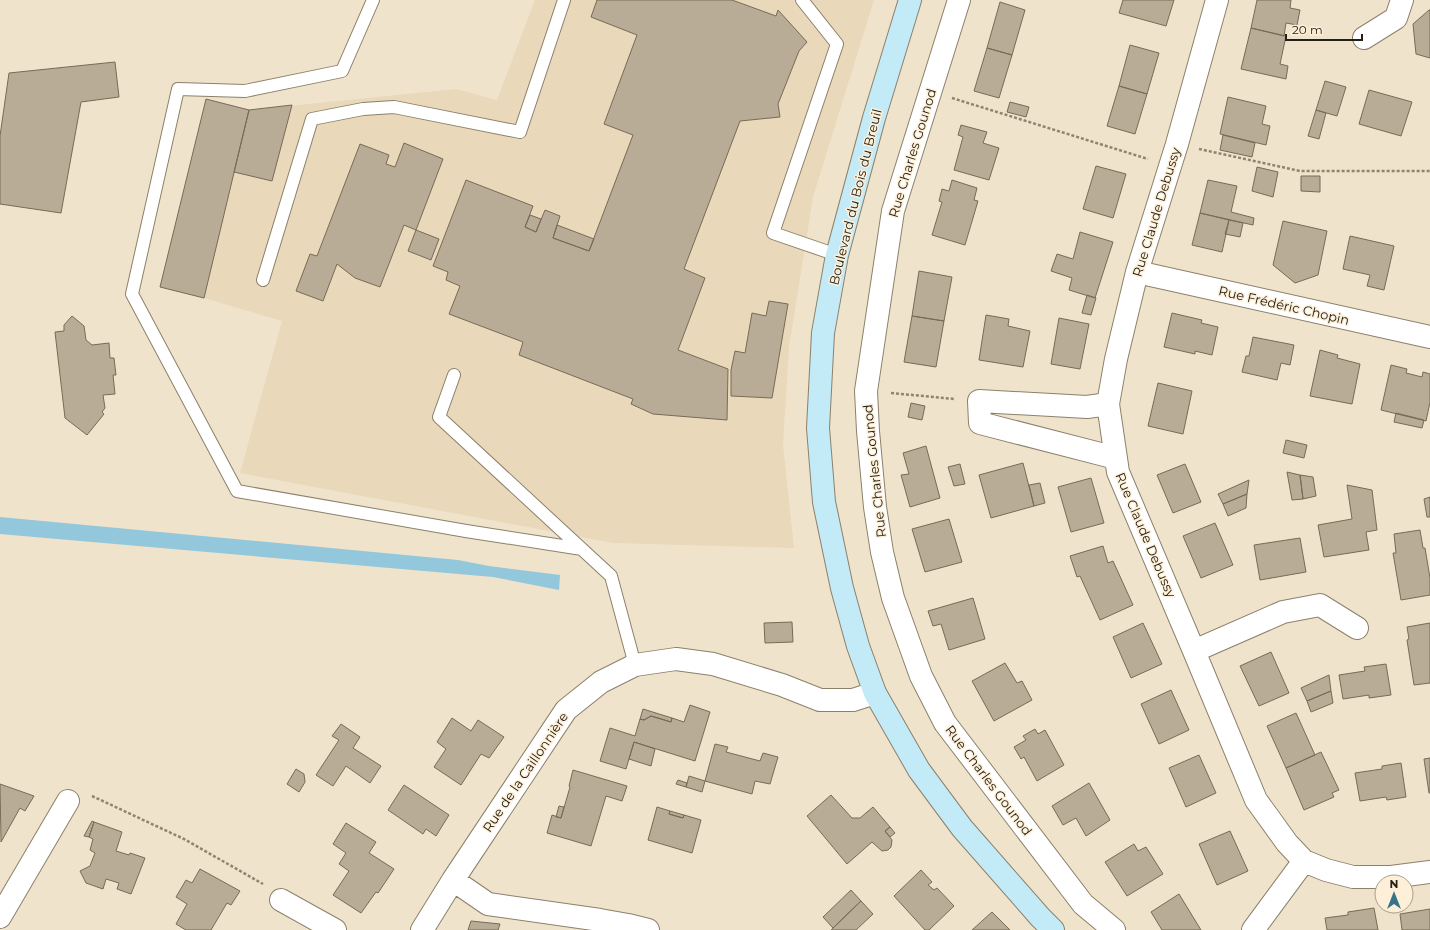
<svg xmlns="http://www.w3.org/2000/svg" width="1430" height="930" font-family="Montserrat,sans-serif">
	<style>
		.built { fill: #e9d8ba }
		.water { fill: #92c7dc }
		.building { fill: #b9ac96; stroke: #776b57 }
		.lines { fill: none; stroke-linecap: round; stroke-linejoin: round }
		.lane-casing { stroke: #8c806b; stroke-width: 14 }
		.street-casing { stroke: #8c806b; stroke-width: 24 }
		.secondary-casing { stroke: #8c806b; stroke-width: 24 }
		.path { stroke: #8d8473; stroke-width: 2.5; stroke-dasharray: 3 2; stroke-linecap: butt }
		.lane { stroke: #fff; stroke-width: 12 }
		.street { stroke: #fff; stroke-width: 22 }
		.secondary { stroke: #c2eaf7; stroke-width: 22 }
		.labels { text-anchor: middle; stroke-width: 3; stroke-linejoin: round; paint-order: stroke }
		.street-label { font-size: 13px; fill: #252017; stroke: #fef0d8 }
	</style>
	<rect width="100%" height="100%" fill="#f0e3cb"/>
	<!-- built -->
	<path class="built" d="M535,0H874L813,197L789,347L783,445L794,548L613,543L240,473L282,321L204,298L160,287L206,99L249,110L456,89L497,100Z"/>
	<!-- water -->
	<path class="water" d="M0,517L458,560L489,566L560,575L559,590L493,577L0,534Z"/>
	<!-- building -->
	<path class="building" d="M597,0H732L776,16L778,10L807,42L799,51L778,104L780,117L740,121L684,269L705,278L678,350L728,369L727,420L653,414L631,404L633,399L519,355L523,342L449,314L460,286L446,280L448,272L433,266L466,180L533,206L525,227L536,232L545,210L560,216L553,238L589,251L633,135L604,124L637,35L591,17Z
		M1123,0H1174L1166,26L1119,13Z
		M1257,0H1291L1290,8L1300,10L1297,25L1286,23L1284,36L1251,28Z
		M1000,2L1025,10L1012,55L987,48Z
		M1429,10H1430V58L1416,54L1413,24Z
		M1251,28L1286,36L1280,64L1288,66L1286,79L1241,69Z
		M1130,45L1159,53L1147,94L1119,86Z
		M987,48L1012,55L999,98L974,91Z
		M115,62L119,97L81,102L61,213L0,204V136L9,73Z
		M1325,81L1346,87L1337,116L1316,110Z
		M1119,86L1147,94L1135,134L1107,126Z
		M1369,90L1412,102L1401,136L1359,124Z
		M1228,97L1266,106L1262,124L1270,126L1266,145L1220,134Z
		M206,99L249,110L204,298L160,287Z
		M1010,102L1029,107L1026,117L1007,112Z
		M292,105L272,181L234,172L249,110Z
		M1316,110L1326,113L1319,139L1308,136Z
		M961,125L987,132L983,143L999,148L989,180L954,170L963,137L958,135Z
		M1223,135L1255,143L1252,157L1220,150Z
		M404,143L443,159L416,230L404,225L380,287L355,278L337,264L323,301L296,291L310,254L317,256L360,144L389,155L386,164L395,167Z
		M1096,166L1126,174L1113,218L1083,209Z
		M1257,167L1278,172L1273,197L1252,191Z
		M1301,176H1320V192L1301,191Z
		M952,180L977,188L974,200L978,201L965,245L932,235L942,202L939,201L942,189L949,191Z
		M1208,180L1237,186L1231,212L1254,218L1253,225L1200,213Z
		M1200,213L1229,220L1222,252L1192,245Z
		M530,215L541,219L536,232L525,227Z
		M1229,220L1243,223L1240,237L1225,234Z
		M1283,221L1327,231L1318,275L1295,283L1273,265Z
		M557,225L594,239L589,251L553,238Z
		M416,230L439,239L431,260L408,251Z
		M1080,232L1113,242L1095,298L1069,290L1072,278L1051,271L1057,254L1073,259Z
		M1350,236L1394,246L1384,290L1367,286L1370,275L1343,269Z
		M919,271L952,277L944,321L912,316Z
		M1087,295L1096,298L1091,315L1082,313Z
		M769,301L788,304L772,398L731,396V370L735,351L745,353L752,313L766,316Z
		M1172,313L1202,320L1201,323L1218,327L1212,355L1195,351V354L1164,347Z
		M986,315L1009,319L1008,326L1030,331L1023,367L979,360Z
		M72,316L84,326L86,340L92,345L109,343L110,358H114L116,375H113L115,394L103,395L105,408L102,412L104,414L87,435L65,418L55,332L64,331V325Z
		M912,316L944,321L936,367L904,362Z
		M1059,318L1089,324L1080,369L1051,364Z
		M1253,337L1294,345L1290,365L1281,363L1277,380L1242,372L1246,356H1249Z
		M1320,350L1338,355L1337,358L1360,364L1352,404L1310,396Z
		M1391,365L1407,369L1406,373L1422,377L1423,372L1430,374V402L1426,421L1381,410Z
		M1158,383L1192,391L1183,434L1148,426Z
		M911,403L925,406L922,420L908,417Z
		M1396,413L1424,420L1422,428L1394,422Z
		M1286,440L1307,445L1304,458L1283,453Z
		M926,446L940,498L910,507L901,475L909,474L903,453Z
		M1023,463L1034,506L991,518L979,475Z
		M960,464L965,484L954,486L948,467Z
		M1185,464L1201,502L1173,513L1157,475Z
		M1287,472L1300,475L1303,499L1292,500Z
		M1300,475L1313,477L1316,496L1303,499Z
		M1091,478L1104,523L1071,532L1058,487Z
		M1249,480L1247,494L1223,504L1218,494Z
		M1040,483L1045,503L1034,506L1029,485Z
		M1347,485L1372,490L1377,530L1366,532L1369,550L1324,557L1318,525L1352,519Z
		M1247,494L1246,508L1228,516L1223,504Z
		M1430,497V517H1427L1424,499Z
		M949,519L962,562L925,572L912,529Z
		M1215,523L1233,565L1201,578L1183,536Z
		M1420,530L1423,548H1425L1430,578V595L1401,600L1393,553H1396L1394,534Z
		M1300,538L1306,572L1260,580L1254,545Z
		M1103,546L1108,563L1113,561L1133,605L1100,620L1080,576L1077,577L1070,556Z
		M973,598L985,639L949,650L941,624L933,626L928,611Z
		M792,622L793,642L765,643L764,623Z
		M1143,623L1162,664L1131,678L1113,637Z
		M1430,623V683L1414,685L1407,640L1409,639L1407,627Z
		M1271,652L1289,693L1259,706L1240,666Z
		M1005,663L1017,683L1022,681L1032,700L994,721L972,681Z
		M1386,664L1391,695L1369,698V695L1343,699L1339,675L1365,671L1364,667Z
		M1329,675L1331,691L1307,701L1301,688Z
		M1171,690L1189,730L1159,744L1141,704Z
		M1331,691L1333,703L1311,712L1307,701Z
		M690,705L710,712L695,761L634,742L626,769L600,761L610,728L635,736L640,719L644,720L651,716L671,722L672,718L684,722Z
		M643,709L672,718L671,722L651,716L644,720L640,719Z
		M1296,713L1315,755L1286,768L1267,726Z
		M452,718L471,731L478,720L504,737L489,758L481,754L461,785L434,767L446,749L437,742Z
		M341,724L360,737L353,748L381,766L370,783L346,766L333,786L316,775L339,740L332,736Z
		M1035,729L1038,734L1045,730L1064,765L1037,781L1024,757L1021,759L1014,747L1026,740L1023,736Z
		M634,742L655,749L651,766L629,759Z
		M715,744L728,747L726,752L760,761L763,753L778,757L770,784L755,781L752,794L705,781Z
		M1321,752L1339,790L1332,793L1334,797L1304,810L1286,768Z
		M1199,755L1216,793L1186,807L1169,768Z
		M1430,758V793H1429L1424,759Z
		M1401,763L1406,797L1387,800L1386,797L1360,801L1355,773L1382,769V766Z
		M296,769L304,774L305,782L299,792L287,784Z
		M573,770L627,786L622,801L606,796L591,846L547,833L552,815L561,818L570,787L569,786Z
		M689,776L705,781L702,792L686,787Z
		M678,780L687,783L686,787L676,784Z
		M1089,783L1110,820L1086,836L1076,818L1063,825L1052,806Z
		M0,784L34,796L25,811L20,808L1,842Z
		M404,785L449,815L436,836L426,829L423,834L388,810Z
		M831,795L852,818H860L873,807L890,827L885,831L892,840L891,847L888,850L882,851L872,842L847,864L807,816Z
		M559,806L564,807L561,818L556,817Z
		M657,807L670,811L669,814L683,818L684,815L701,820L692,853L648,840Z
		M670,811L684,815L683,818L669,814Z
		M92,821L94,822L89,837L84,836Z
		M94,822L122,832L116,851L129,855L130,853L145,858L131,894L117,889L119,883L106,879L103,889L86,883L80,871L90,866L95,853L90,850L93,839L89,837Z
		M346,823L376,842L369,853L394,869L378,893L376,892L361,913L333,895L349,871L339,864L346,853L333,844Z
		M890,827L895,833L890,837L885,831Z
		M1230,831L1248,871L1217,885L1199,844Z
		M1134,844L1138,851L1146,847L1163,874L1127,896L1105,862Z
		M200,869L240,891L231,905L227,903L211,930H186L176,924L187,904L176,897L186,880L192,883Z
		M921,870L932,882L928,885L934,890L937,888L954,906L929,930H925L894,896Z
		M851,890L861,901L833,928L823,917Z
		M1179,894L1201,930H1162L1151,912Z
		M861,901L873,914L856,930H831Z
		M1374,908L1378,930H1327L1325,918L1348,915V912Z
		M1430,909V930H1402L1400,914Z
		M992,912L1010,930H972Z
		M471,921L500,924L498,930H468Z"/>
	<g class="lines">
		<defs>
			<path id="lane" d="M373,0L342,71L245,91L178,89L132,294L237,491L466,531L582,549
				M802,0L837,44L773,233L837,255
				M263,280L312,119L363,109L394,107L520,132L564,0
				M454,375L439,417L611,576L635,665"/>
			<path id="street" d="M959,0L893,211L866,391L868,431L875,507L882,552L893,598L921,676L945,723L1083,904L1114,930
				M1217,0L1177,144L1137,272L1116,359L1108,404L1118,472L1194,651L1256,800L1287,843L1304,861L1326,870L1353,877H1391L1430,872
				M1364,38L1396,18L1402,0
				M1137,272L1430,337
				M1108,404L1087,407L979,401L980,423L1116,458
				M1194,651L1283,612L1320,605L1357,628
				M453,880L488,904L600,920L628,925L648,930
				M281,900L335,930
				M0,917L68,801
				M422,930L453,880L566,710L601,682L635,665L676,659L713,664L782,685L820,700H853L875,693
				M1253,930L1304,861"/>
			<path id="secondary" d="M910,0L874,118L837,255L823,333L818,428L824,502L842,588L858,646L875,693L919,770L962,828L1040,917L1053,930"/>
		</defs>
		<!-- lane casing -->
		<use href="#lane" class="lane-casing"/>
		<!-- street casing -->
		<use href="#street" class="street-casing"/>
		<!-- secondary casing -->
		<use href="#secondary" class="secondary-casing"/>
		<!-- path -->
		<path class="path" d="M952,98L1148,159
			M1199,149L1300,171H1430
			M891,393L955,399
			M92,796L184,839L263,884"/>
		<!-- lane -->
		<use href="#lane" class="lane"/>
		<!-- street -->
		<use href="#street" class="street"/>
		<!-- secondary -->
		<use href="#secondary" class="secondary"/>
	</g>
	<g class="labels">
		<!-- street labels -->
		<g class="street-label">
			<text transform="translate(912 153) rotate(-73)" y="5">Rue Charles Gounod</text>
			<text transform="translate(855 197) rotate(-76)" y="5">Boulevard du Bois du Breuil</text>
			<text transform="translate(1156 212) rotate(-73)" y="5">Rue Claude Debussy</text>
			<text transform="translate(1284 305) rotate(13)" y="5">Rue Frédéric Chopin</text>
			<text transform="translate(874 471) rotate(-96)" y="5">Rue Charles Gounod</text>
			<text transform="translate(1146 535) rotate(67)" y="5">Rue Claude Debussy</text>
			<text transform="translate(525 772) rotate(-56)" y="5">Rue de la Caillonnière</text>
			<text transform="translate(989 780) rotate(53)" y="5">Rue Charles Gounod</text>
		</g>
	</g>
	<!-- north arrow -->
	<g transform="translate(1394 894)"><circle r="19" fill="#fef0d8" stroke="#a79d8b"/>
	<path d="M0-3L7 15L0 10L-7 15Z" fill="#37748a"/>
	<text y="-6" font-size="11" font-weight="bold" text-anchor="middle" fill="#252017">N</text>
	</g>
	<!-- scale -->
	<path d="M1286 34v6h76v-6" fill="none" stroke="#252017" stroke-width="2"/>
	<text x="1292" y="34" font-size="12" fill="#252017" stroke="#fef0d8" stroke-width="3" paint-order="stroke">20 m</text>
</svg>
